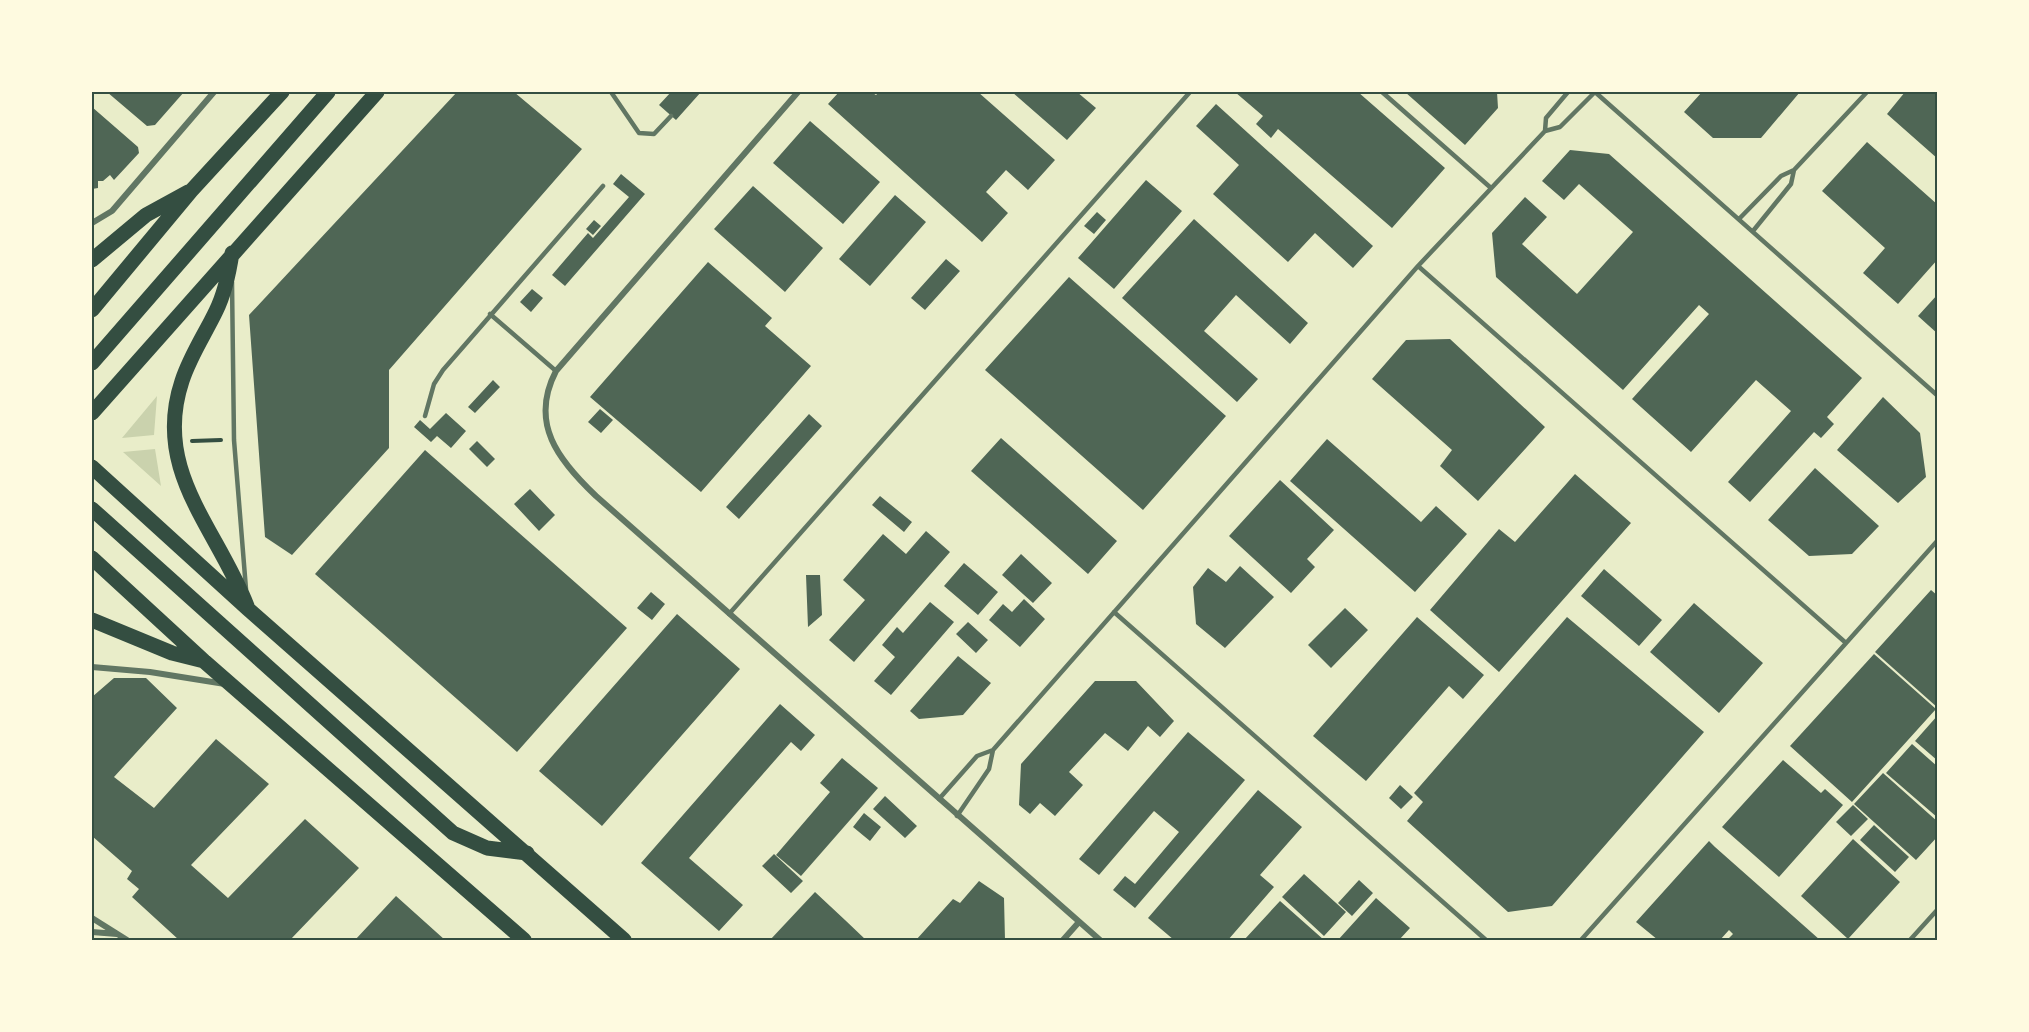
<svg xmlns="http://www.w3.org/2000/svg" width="2029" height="1032" font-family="'Varela Round',sans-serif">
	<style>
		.green { fill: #cad2ad }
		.building { fill: #4f6655 }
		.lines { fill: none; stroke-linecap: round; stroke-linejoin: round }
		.path { stroke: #344e41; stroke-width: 4 }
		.service { stroke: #617663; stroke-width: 4.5 }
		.minor { stroke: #617663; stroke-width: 6 }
		.primary { stroke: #344e41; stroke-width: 15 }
		.neatline { fill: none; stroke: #344e41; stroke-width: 2 }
	</style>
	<rect width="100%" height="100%" fill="#e9edc9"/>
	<!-- green -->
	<path class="green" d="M157,396L154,435L122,438Z
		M155,449L161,486L123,452Z"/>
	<!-- building -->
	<path class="building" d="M107,92H184L155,125L147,126Z
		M457,92H514L582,149L389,370V448L292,555L265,537L249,315Z
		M671,92H701L676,120L659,105Z
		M839,92H871L876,95L879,92H978L1055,160L1028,190L1006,170L986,192L1008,213L982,242L828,104Z
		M1012,92H1077L1096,108L1067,140Z
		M1235,92H1358L1445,168L1392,228L1278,129L1271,138L1256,124L1263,116Z
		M1405,92H1497L1498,108L1465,145Z
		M1702,92H1800L1761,138H1713L1684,112Z
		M1905,92H1938V159L1887,114Z
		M1216,104L1373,246L1353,268L1315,233L1288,262L1213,194L1239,165L1196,126Z
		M92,107L138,147L139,153L114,180L110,175L103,181H98V188L92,189Z
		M810,121L880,182L843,224L773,163Z
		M1867,142L1938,205V259L1898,304L1863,273L1885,248L1822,191Z
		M1570,150L1609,154L1862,378L1827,417L1834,424L1821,438L1814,432L1750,502L1728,482L1791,411L1756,380L1691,452L1632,399L1709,314L1699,305L1623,390L1496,277L1492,233L1525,197L1547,217L1522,244L1577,294L1633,232L1579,184L1564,200L1542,181Z
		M621,174L645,194L565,286L552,275L588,233L593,238L629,197L613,184Z
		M1146,180L1182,211L1114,289L1078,258Z
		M753,186L823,248L785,292L714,229Z
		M895,195L926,222L870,286L839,259Z
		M1097,212L1106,220L1094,234L1084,226Z
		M1194,219L1308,323L1290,344L1236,295L1204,331L1258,379L1237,402L1122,298Z
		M594,220L601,226L593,235L586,229Z
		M946,259L960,271L925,310L911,298Z
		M708,262L772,318L765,326L811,366L701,492L590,397Z
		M1069,277L1226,416L1143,510L985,370Z
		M532,289L543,298L531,312L520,302Z
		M1938,294V334L1918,316Z
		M1450,339L1545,427L1478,501L1440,466L1452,450L1372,379L1406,340Z
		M493,380L500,387L475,413L468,407Z
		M1883,397L1920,433L1926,477L1898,503L1837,450Z
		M600,409L613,420L601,433L588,422Z
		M446,413L466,431L451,448L437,436L431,442L414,427L420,420L430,429Z
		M809,414L822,426L739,519L726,507Z
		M1001,438L1117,541L1088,574L971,471Z
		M1327,439L1421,522L1436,506L1467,534L1415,592L1290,481Z
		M477,441L495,459L487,467L469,449Z
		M425,450L627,628L517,752L315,574Z
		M1815,468L1879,526L1852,554L1809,556L1768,520Z
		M1575,474L1631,523L1499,672L1430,610L1499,529L1515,542Z
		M1280,480L1334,530L1307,559L1315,567L1291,593L1229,536Z
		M530,489L555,515L539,531L514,504Z
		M880,496L912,522L904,532L872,505Z
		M926,531L950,552L854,662L829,640L865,600L843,580L883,534L906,554Z
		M1021,554L1052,583L1033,603L1002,575Z
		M964,563L998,592L978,615L944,586Z
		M1240,566L1274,597L1225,648L1196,624L1193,587L1208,568L1226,582Z
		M1604,569L1662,620L1639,646L1581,596Z
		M806,575H820L822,615L808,627Z
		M1931,590L1938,596V708L1875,652Z
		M651,592L665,604L652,620L637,608Z
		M1024,599L1045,619L1020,647L989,620L1003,604L1012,612Z
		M930,602L954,622L891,695L874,681L895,657L882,645L897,627L903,633Z
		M1694,603L1763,663L1719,713L1650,652Z
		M1345,608L1368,630L1331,668L1308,645Z
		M677,614L740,669L602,826L539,771Z
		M1417,617L1484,675L1463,699L1449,686L1366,781L1313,736Z
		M1567,617L1704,732L1552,906L1508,912L1407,821L1423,802L1414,793Z
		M968,622L988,640L976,653L956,634Z
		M1874,654L1936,709L1852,802L1790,746Z
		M958,656L991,683L963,715L919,719L910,711Z
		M114,678H146L177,708L114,777L154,808L216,739L269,784L191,865L228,898L305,819L359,868L290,940H179L132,897L139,889L127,879L132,871L92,836V697Z
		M1095,681H1136L1174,721L1160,737L1148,726L1128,751L1105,733L1069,772L1083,785L1055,816L1040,803L1030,814L1019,805L1021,764Z
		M780,704L815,735L801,751L791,742L689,858L743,905L719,931L641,863Z
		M1938,715V761L1915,741Z
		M1188,732L1245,780L1135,908L1113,890L1125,876L1135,884L1179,832L1154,811L1099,875L1079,859Z
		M1912,744L1938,767V818L1886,773Z
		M842,758L878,788L801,876L776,855L830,792L820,783Z
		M1783,760L1821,793L1825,789L1843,805L1779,877L1722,827Z
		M1883,773L1938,822V836L1916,860L1854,804Z
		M1400,785L1413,797L1401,809L1389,798Z
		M1258,790L1302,827L1260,875L1274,887L1228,940H1174L1148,918Z
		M885,796L917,826L905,838L873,809Z
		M1853,805L1868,819L1851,836L1836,822Z
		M864,813L881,827L870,841L853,827Z
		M1874,825L1909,857L1895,872L1860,840Z
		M1853,839L1900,882L1848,939L1801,896Z
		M1709,841L1715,847L1820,940H1727L1733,934L1729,930L1720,940H1658L1636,922Z
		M774,854L803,881L791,893L762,866Z
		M1304,874L1346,912L1324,936L1282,897Z
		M1359,880L1373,893L1352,916L1338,903Z
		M979,881L1004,898L1005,940H916L953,899L960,903Z
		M815,892L845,920L866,940H770Z
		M396,896L445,940H355Z
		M1376,898L1410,928L1399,940H1338Z
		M1280,901L1324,940H1244Z"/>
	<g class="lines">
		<!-- path -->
		<path class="path" d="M192,441L221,440"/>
		<!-- service -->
		<path class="service" d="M611,92L639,133L654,134L671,116
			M1382,92L1491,188
			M1595,92L1938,396
			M1545,131L1546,118L1568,92
			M1739,219L1781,176L1794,170L1867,92
			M1753,231L1791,184L1794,170
			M1418,266L1846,643
			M232,282L234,440L246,589
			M490,314L556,371
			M425,416L434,384L443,370L603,186
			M1114,612L1486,940
			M729,614L1190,92
			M939,799L977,756L993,750L1418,266L1545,131L1560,127L1595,92
			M957,816L989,769L993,750
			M1581,940L1938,540
			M1910,940L1938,909"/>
		<!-- minor -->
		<path class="minor" d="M798,92L556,371C529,423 558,460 596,496L1100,940
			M92,223L112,211L214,92
			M92,667L150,672L225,684
			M92,918L127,940
			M92,932L117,934
			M1063,940L1079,922"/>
		<!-- primary -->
		<path class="primary" d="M232,253C229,273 225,293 216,311C205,334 190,356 182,381C152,471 217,528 247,606
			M92,260L146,215L188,192
			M92,310L191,191L282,92
			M92,363L328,92
			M92,413L377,92
			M92,467L248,609L624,940
			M92,509L453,833L487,848L527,853
			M92,558L205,662L524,940
			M92,620L172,653L204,661"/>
	</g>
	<!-- border -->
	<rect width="2029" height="1032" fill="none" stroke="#fefae0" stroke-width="186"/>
	<rect x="93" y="93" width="1843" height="846" class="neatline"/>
</svg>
